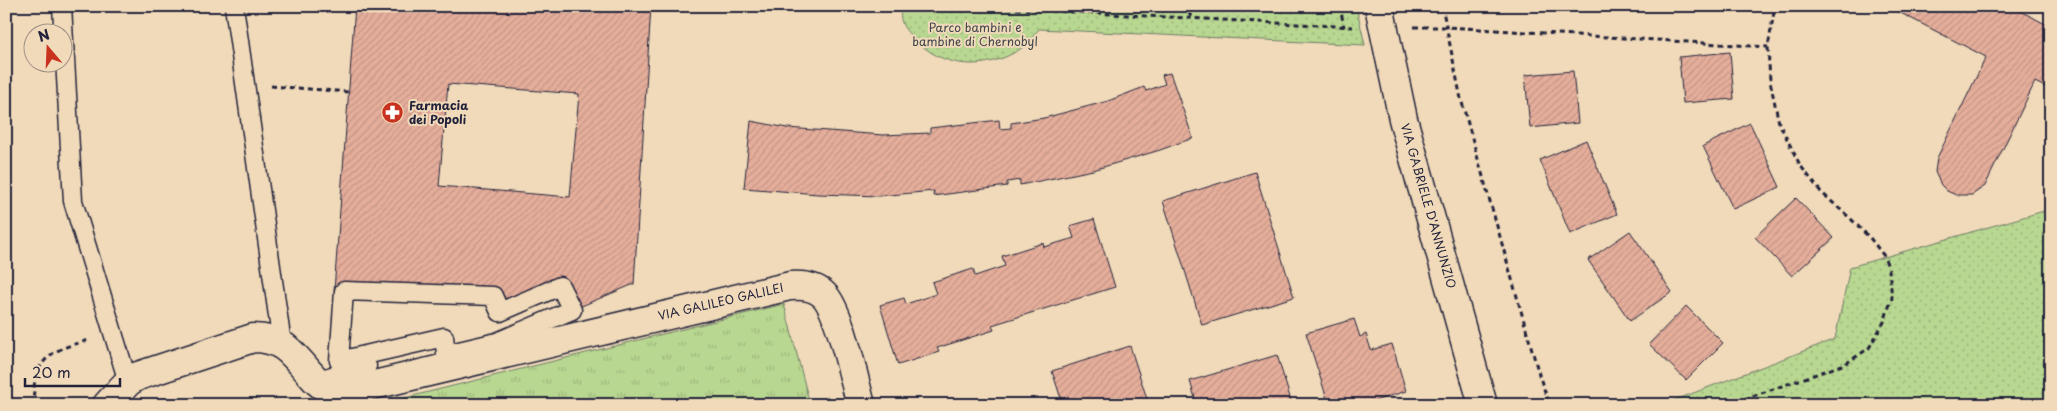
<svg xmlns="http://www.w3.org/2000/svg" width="2057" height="411" font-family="'Playpen Sans',sans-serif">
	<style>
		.grass { fill: url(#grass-tufts); stroke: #6d7c66 }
		.park { fill: url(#park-dots); stroke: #6d7c66 }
		.building { fill: url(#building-hatch); stroke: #22223b; fill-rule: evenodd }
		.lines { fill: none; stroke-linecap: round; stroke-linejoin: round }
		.service-casing { stroke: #22223b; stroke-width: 21 }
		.minor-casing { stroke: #22223b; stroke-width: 31 }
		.path { stroke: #22223b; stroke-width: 3; stroke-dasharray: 5 4; stroke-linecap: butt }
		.service { stroke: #f0dab9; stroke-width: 18 }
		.minor { stroke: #f0dab9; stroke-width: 28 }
		.labels { text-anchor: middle; stroke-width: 4; stroke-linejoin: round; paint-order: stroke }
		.park-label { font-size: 12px; fill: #40464c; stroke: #f0dab9 }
		.poi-label { font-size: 12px; font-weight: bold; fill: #22223b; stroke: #f0dab9; text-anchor: start }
		.street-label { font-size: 12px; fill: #22223b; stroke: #f0dab9 }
	</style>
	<defs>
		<pattern id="grass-tufts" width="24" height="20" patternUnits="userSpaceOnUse" patternTransform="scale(1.25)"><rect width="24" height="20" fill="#b8d790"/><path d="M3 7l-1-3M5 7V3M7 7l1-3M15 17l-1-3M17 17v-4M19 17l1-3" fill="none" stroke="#9eb87d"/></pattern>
		<pattern id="park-dots" width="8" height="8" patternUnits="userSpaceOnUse" patternTransform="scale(1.25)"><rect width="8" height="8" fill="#b8d790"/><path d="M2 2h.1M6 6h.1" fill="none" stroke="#9eb87d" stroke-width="1.8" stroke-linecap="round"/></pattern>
		<pattern id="building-hatch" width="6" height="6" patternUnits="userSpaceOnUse" patternTransform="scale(1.25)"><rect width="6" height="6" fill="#e5ae9b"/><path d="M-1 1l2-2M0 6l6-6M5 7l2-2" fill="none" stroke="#c49586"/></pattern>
	</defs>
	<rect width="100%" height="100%" fill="#f0dab9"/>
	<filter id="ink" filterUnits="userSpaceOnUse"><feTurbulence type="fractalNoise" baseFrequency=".02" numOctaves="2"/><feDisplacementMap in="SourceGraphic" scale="10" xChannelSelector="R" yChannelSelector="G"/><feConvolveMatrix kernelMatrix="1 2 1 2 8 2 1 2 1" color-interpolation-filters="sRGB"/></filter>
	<g filter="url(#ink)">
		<!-- grass -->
		<path class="grass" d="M784,304L810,405H376Z"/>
		<!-- park -->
		<path class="park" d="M900,6H1356L1365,45L1039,29C1035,33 1031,40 1027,44C995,70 948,72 918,42C904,29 900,26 900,6Z
			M2051,209V405H1662L1835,339L1850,267Z"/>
		<!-- building -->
		<path class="building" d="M355,6H651L634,284L572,310L560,286L500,312L493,296L334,291ZM448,84L579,94L570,197L439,186Z
			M1705,6H1735L1733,13Z
			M1887,6H2011L2051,27V90L2035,82L1985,186L1972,195H1956L1947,191L1941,185L1935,172L1937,158L1986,57Z
			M1730,52L1734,99L1683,103L1679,57Z
			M1573,71L1578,123L1530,128L1525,75Z
			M1170,73L1193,138L1160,150L1093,170L1020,185V180L1007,182V186L933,196L934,191L879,196L818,194L744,188L751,121L787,128L883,135L930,133V128L999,120L1000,129L1011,128V123L1044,118L1108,101L1144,87L1146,91L1165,84L1162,75Z
			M1750,123L1780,187L1733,209L1703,146Z
			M1586,140L1617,214L1570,234L1540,160Z
			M1255,172L1294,297L1202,325L1163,201Z
			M1796,198L1834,238L1792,276L1755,237Z
			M1094,219L1115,287L992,325L994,330L937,348L939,352L898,365L880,305L904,298L906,304L936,294L932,282L973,269L975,276L1005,266L1002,256L1043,243L1044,247L1074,238L1070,226Z
			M1630,231L1672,292L1630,321L1588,260Z
			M1686,306L1723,343L1686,380L1649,344Z
			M1354,319L1360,337L1366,334L1371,350L1392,344L1406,391L1362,405H1329L1306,333Z
			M1130,346L1149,405H1063L1052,371Z
			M1277,355L1292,404L1197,405L1190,381Z"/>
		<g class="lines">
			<defs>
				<path id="service" d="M62,6L73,201L128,382
					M234,6L282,344
					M560,286L572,310L497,342L446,354L444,337L339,361L344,291L493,296L500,312Z
					M315,381L367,366"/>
				<path id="minor" d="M1379,6L1403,119L1483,405
					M107,405L128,382L138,376L253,338C280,338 290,350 307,370C313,377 318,384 327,388C335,392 344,391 353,390L790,286C802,285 814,286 823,294C840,309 854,380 861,405"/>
			</defs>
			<!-- service casing -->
			<use href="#service" class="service-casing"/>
			<!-- minor casing -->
			<use href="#minor" class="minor-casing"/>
			<!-- path -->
			<path class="path" d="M962,6L1353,27
				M1183,6L1192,17
				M1340,6L1344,27
				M1442,6L1461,99L1540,378L1550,405
				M1414,27H1447L1768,47
				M271,86L349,92
				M31,405C35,397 33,390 35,381C41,352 64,347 89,340
				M1727,405L1845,364L1869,348L1884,322L1892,298L1889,270L1884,256L1870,238L1851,219L1821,192L1800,165L1779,123L1770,81L1768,47L1775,6"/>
			<!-- service -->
			<use href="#service" class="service"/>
			<!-- minor -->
			<use href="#minor" class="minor"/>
		</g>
	</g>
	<!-- icons -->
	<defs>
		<symbol id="pharmacy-disc" viewBox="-11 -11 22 22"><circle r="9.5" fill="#c8321e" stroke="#f0dab9"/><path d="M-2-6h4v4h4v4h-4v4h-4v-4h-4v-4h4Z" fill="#fff"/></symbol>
	</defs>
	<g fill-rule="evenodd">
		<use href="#pharmacy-disc" x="380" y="100" width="25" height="25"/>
	</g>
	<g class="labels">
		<!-- park labels -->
		<g class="park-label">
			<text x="975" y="32">Parco bambini e<tspan x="975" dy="14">bambine di Chernobyl</tspan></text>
		</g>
		<!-- poi labels -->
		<g class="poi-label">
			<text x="409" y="110">Farmacia<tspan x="409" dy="14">dei Popoli</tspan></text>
		</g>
		<!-- street labels -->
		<g class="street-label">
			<text transform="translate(1428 206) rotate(74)" y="4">VIA GABRIELE D'ANNUNZIO</text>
			<text transform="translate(721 302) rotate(-13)" y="4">VIA GALILEO GALILEI</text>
		</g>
	</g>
	<!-- margin -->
	<rect width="2057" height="411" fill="none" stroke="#f0dab9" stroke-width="25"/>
	<rect x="12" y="12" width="2032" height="386" fill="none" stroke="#22223b" stroke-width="2" filter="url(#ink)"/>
	<!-- north arrow -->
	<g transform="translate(48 48) rotate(341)"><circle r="24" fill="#f0dab9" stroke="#9e9087"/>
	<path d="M0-4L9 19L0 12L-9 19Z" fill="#c8321e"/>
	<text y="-8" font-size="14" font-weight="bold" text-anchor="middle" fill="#22223b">N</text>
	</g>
	<!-- scale -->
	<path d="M25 378v8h95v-8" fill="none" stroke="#22223b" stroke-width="2.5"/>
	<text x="32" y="378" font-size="15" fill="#22223b" stroke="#f0dab9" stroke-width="4" paint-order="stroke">20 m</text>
</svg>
